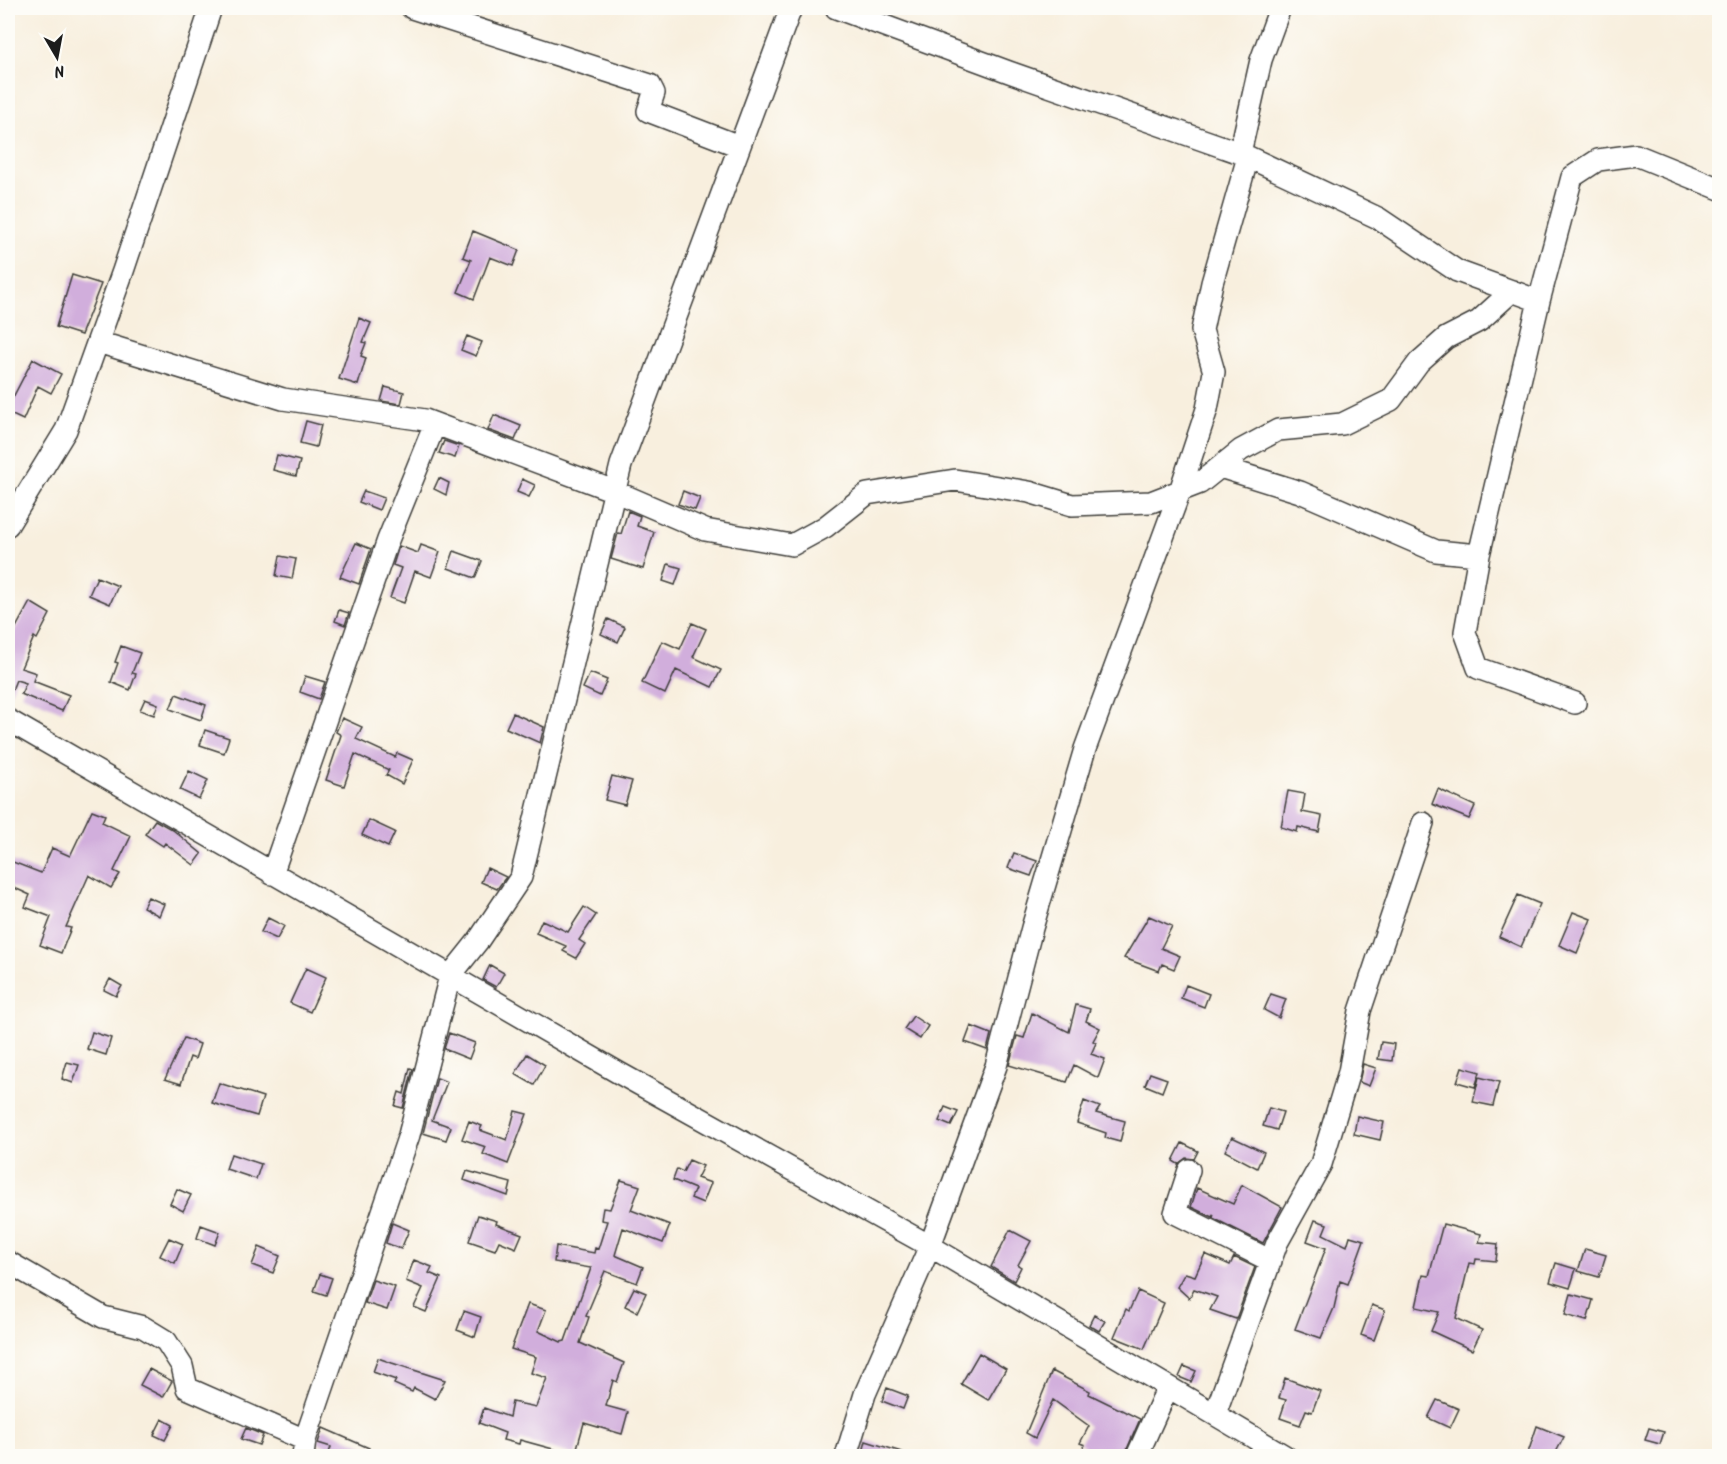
<svg xmlns="http://www.w3.org/2000/svg" width="1727" height="1464" font-family="Kalam,sans-serif">
	<style>
		.building { fill: #d1aedc }
		.lines { fill: none; stroke-linecap: round; stroke-linejoin: round }
		.minor-casing { stroke: #3d3c39; stroke-width: 24 }
		.minor { stroke: #fff; stroke-width: 21 }
	</style>
	<rect width="100%" height="100%" fill="#fdfcf7"/>
	<filter id="ink" filterUnits="userSpaceOnUse"><feTurbulence type="fractalNoise" baseFrequency=".0167" numOctaves="2"/><feDisplacementMap in="SourceGraphic" scale="12" xChannelSelector="R" yChannelSelector="G"/><feConvolveMatrix kernelMatrix="1 2 1 2 8 2 1 2 1" color-interpolation-filters="sRGB"/></filter>
	<filter id="wash" filterUnits="userSpaceOnUse"><feTurbulence type="fractalNoise" baseFrequency=".008" numOctaves="4" result="noise"/><feDisplacementMap in="SourceGraphic" scale="24" xChannelSelector="R" yChannelSelector="G"/><feGaussianBlur stdDeviation="1.35" result="paint"/><feColorMatrix in="noise" values="0 0 0 0 0 0 0 0 0 0 0 0 0 0 0 0 0 1.4 0 .05"/><feComposite in="paint" operator="in"/></filter>
	<g filter="url(#wash)">
		<rect width="100%" height="100%" fill="#f8efde"/>
		<g id="blocks">
			<!-- building -->
			<path class="building" d="M473,231L519,250L513,266L490,257L474,299L458,292L471,260L463,257Z
				M72,275L101,284L81,335L56,327Z
				M359,318L371,323L363,342L366,343L361,356L366,358L358,385L339,379Z
				M467,336L482,342L476,356L461,350Z
				M33,359L61,374L51,393L38,386L23,420L8,413V407Z
				M385,387L404,392L401,404L381,401Z
				M494,415L521,426L515,440L488,430Z
				M306,421L321,425L316,447L300,443Z
				M444,441L459,446L455,458L439,453Z
				M277,455L300,461L296,476L273,470Z
				M439,478L449,483L446,495L434,489Z
				M522,479L535,485L529,497L517,492Z
				M364,491L384,498L379,510L359,502Z
				M683,491L700,498L695,510L678,504Z
				M628,511L640,516L637,526L654,532L643,569L611,559L618,533L621,534Z
				M356,543L371,549L359,584L340,577Z
				M421,545L440,552L431,577L415,571L404,603L390,598L401,568L393,565L399,546L418,553Z
				M454,551L482,561L475,578L448,568Z
				M280,556L296,559L292,579L276,576Z
				M668,564L681,568L675,585L663,581Z
				M97,577L118,586L110,604L89,595Z
				M30,602L50,614L37,639L34,637L21,668L36,673L33,681L69,695L62,711L21,694L26,683L16,680L8,700V628L14,631Z
				M339,610L349,613L345,625L335,621Z
				M608,619L625,627L618,642L601,634Z
				M692,623L706,629L693,657L721,670L712,687L676,670L665,694L642,683L662,641L680,649Z
				M121,646L140,653L132,673L136,674L130,690L111,682L118,663L115,662Z
				M590,673L607,680L600,696L583,688Z
				M305,676L325,682L319,699L300,692Z
				M176,694L206,705L201,720L170,709Z
				M145,699L158,704L154,715L140,710Z
				M513,713L544,727L540,743L506,728Z
				M342,718L362,727L356,739L395,757L397,753L413,760L402,784L386,775L389,770L355,754L344,786L326,780L341,735L336,732Z
				M205,730L229,738L224,753L200,745Z
				M189,771L208,780L199,799L180,790Z
				M612,776L632,781L625,805L605,800Z
				M1438,789L1475,806L1469,819L1432,804Z
				M1288,791L1305,794L1302,812L1322,816L1319,832L1298,827L1297,832L1281,827Z
				M92,810L105,815L102,822L131,836L114,871L120,874L111,888L89,875L66,927L71,928L61,953L40,945L51,917L25,907L30,895L8,885V860L41,873L52,848L70,856Z
				M155,820L173,830L202,854L194,865L165,843L163,846L145,834Z
				M369,820L395,832L388,847L362,835Z
				M1014,853L1037,861L1031,876L1008,868Z
				M487,868L506,877L497,889L481,882Z
				M1518,895L1540,904L1521,947L1499,937Z
				M148,897L164,904L159,916L143,907Z
				M584,907L596,915L579,940L585,944L576,958L563,951L566,946L536,933L542,920L568,932Z
				M1573,912L1591,919L1577,953L1559,945Z
				M1149,916L1172,926L1161,948L1180,956L1174,969L1162,964L1159,971L1124,958Z
				M268,918L284,926L277,939L261,932Z
				M490,965L504,973L496,987L483,980Z
				M306,968L326,977L310,1012L290,1003Z
				M110,979L122,986L116,996L104,990Z
				M1186,985L1209,994L1204,1007L1181,998Z
				M1271,994L1286,999L1279,1018L1264,1010Z
				M1076,1005L1090,1009L1086,1021L1100,1028L1093,1041L1096,1043L1091,1054L1105,1059L1098,1078L1074,1065L1067,1082L1009,1065L1017,1036L1024,1038L1032,1013L1069,1032Z
				M913,1016L928,1026L920,1039L904,1029Z
				M971,1026L991,1034L987,1050L965,1042Z
				M92,1032L111,1038L106,1055L87,1049Z
				M449,1033L475,1043L469,1059L444,1049Z
				M184,1038L200,1044L195,1059L190,1057L181,1084L165,1079Z
				M1381,1042L1394,1044L1392,1061L1378,1059Z
				M527,1054L545,1065L534,1085L515,1074Z
				M67,1062L79,1065L73,1083L62,1079Z
				M1363,1064L1376,1068L1369,1086L1359,1082Z
				M1462,1067L1480,1072L1475,1087L1457,1082Z
				M410,1068L413,1069L403,1108L395,1106L399,1092L404,1094Z
				M1150,1073L1167,1079L1162,1092L1145,1085Z
				M1479,1077L1499,1082L1493,1106L1473,1102Z
				M437,1078L447,1082L432,1120L451,1127L446,1140L423,1133Z
				M219,1083L263,1097L257,1116L212,1103Z
				M1084,1101L1100,1107L1096,1113L1125,1121L1120,1142L1105,1138L1106,1133L1077,1123Z
				M945,1107L958,1112L951,1126L939,1121Z
				M1269,1108L1283,1112L1277,1130L1263,1126Z
				M515,1111L527,1114L508,1164L483,1154L486,1147L462,1139L469,1121L482,1126L480,1130L507,1140Z
				M1357,1116L1384,1122L1380,1140L1354,1134Z
				M1232,1137L1264,1152L1257,1168L1225,1151Z
				M1182,1143L1198,1151L1194,1159L1186,1158L1178,1164L1173,1161Z
				M231,1154L261,1164L256,1179L226,1169Z
				M689,1160L703,1166L697,1178L711,1183L703,1203L691,1198L695,1189L673,1180L677,1169L683,1172Z
				M467,1171L511,1183L508,1196L464,1180Z
				M621,1180L640,1186L631,1210L670,1225L663,1243L623,1228L615,1255L643,1267L637,1283L605,1271L586,1316L589,1317L580,1343L624,1363L617,1382L613,1380L606,1406L628,1412L622,1434L584,1423L575,1455L520,1440L519,1444L503,1440L505,1433L479,1423L484,1408L509,1417L512,1402L536,1407L547,1378L531,1373L536,1357L511,1349L528,1304L546,1310L538,1331L561,1342L565,1341L591,1268L554,1262L556,1246L594,1253L595,1248L598,1249L607,1221L601,1220L603,1208L610,1209Z
				M1242,1185L1282,1207L1263,1243L1213,1218L1214,1214L1212,1217L1191,1207L1197,1188L1233,1204Z
				M177,1189L191,1195L183,1211L170,1204Z
				M478,1215L497,1221L496,1224L522,1234L516,1248L499,1241L495,1250L469,1241Z
				M1315,1220L1327,1224L1323,1234L1347,1246L1350,1236L1364,1240L1348,1284L1340,1281L1334,1308L1321,1338L1295,1329L1326,1248L1307,1241Z
				M392,1223L409,1230L401,1249L386,1243Z
				M1443,1224L1481,1234L1479,1242L1498,1244L1496,1261L1476,1259L1475,1264L1469,1263L1456,1318L1482,1330L1472,1350L1431,1331L1439,1312L1416,1307L1423,1275L1429,1276Z
				M201,1225L220,1232L215,1245L197,1238Z
				M1010,1230L1031,1241L1018,1265L1021,1267L1014,1281L991,1267Z
				M169,1238L183,1244L175,1263L160,1256Z
				M259,1247L280,1256L273,1273L252,1265Z
				M1585,1249L1606,1255L1599,1277L1578,1271Z
				M1205,1254L1230,1265L1234,1257L1255,1267L1236,1319L1210,1310L1217,1297L1194,1289L1189,1298L1177,1287L1185,1273L1195,1276Z
				M414,1260L432,1267L429,1273L441,1278L426,1312L414,1307L423,1288L406,1281Z
				M1556,1263L1576,1269L1570,1288L1550,1282Z
				M320,1274L332,1278L326,1295L314,1291Z
				M373,1280L395,1287L387,1310L365,1303Z
				M634,1288L646,1293L637,1312L625,1306Z
				M1138,1291L1164,1303L1144,1349L1114,1337L1126,1309L1129,1311Z
				M1571,1294L1593,1300L1587,1321L1565,1315Z
				M1372,1305L1385,1310L1374,1340L1361,1335Z
				M464,1311L481,1317L475,1337L457,1330Z
				M1094,1315L1105,1321L1099,1331L1089,1325Z
				M979,1353L1006,1369L988,1400L961,1384Z
				M378,1358L392,1363L445,1380L435,1399L414,1388L412,1392L394,1384L396,1380L373,1372Z
				M1184,1366L1196,1371L1191,1382L1179,1377Z
				M149,1369L172,1381L163,1397L140,1385Z
				M1052,1371L1090,1391L1089,1394L1140,1419L1124,1456H1079L1085,1445L1080,1443L1089,1426L1053,1400L1035,1438L1026,1433Z
				M1285,1378L1320,1391L1312,1412L1306,1410L1300,1425L1280,1418L1286,1400L1279,1398Z
				M887,1388L908,1396L903,1409L882,1401Z
				M1437,1400L1459,1409L1450,1428L1428,1418Z
				M162,1419L173,1425L165,1440L154,1435Z
				M1537,1426L1564,1437L1554,1456H1539L1528,1453Z
				M246,1428L263,1435L259,1445L241,1439Z
				M323,1428L369,1448L368,1452L377,1456H328L331,1447L318,1443Z
				M1649,1428L1664,1432L1660,1444L1645,1440Z
				M866,1441L905,1453V1456H862Z"/>
		</g>
	</g>
	<g filter="url(#ink)">
		<use href="#blocks" fill-opacity="0" stroke="#3d3c39" stroke-width="1.5"/>
		<g class="lines">
			<defs>
				<path id="minor" d="M412,8L650,85L654,93L648,111L739,146
					M836,8L1009,72L1240,153L1378,218L1457,271L1539,301L1572,177L1598,160L1636,155L1720,189
					M1240,153L1261,60L1280,8
					M1539,301L1479,555L1465,632L1478,668L1575,703
					M98,342L283,399L425,420L614,491L705,530L792,545L825,527L867,494L955,480L1029,492L1072,505L1151,502L1200,483L1241,450L1278,430L1342,424L1391,400L1419,362L1446,338L1479,321L1512,291
					M1220,467L1300,492L1436,551L1479,555
					M8,525L66,430L123,271L211,8
					M8,720L619,1073L930,1246L1285,1456
					M272,874L388,540L435,424
					M1189,1170L1175,1213L1271,1261
					M8,1262L103,1317L143,1327L166,1341L182,1366L187,1388L305,1440
					M1215,1414L1277,1243L1321,1164L1349,1072L1360,1011L1423,823
					M303,1456L305,1440L409,1135L450,976L478,941L521,877L621,465L791,8
					M846,1456L865,1394L930,1246L996,1066L1032,928L1085,749L1180,491L1207,409L1214,372L1202,330L1212,283L1248,157
					M1137,1456L1168,1387"/>
			</defs>
			<!-- minor casing -->
			<use href="#minor" class="minor-casing"/>
			<!-- minor -->
			<use href="#minor" class="minor"/>
		</g>
	</g>
	<!-- margin -->
	<rect width="1727" height="1464" fill="none" stroke="#fdfcf7" stroke-width="30"/>
	<!-- north arrow -->
	<g transform="translate(57 57) rotate(170)" stroke="#fdfcf7" stroke-width="4.5" paint-order="stroke">
	<path d="M0-4.5L10 22L0 15L-10 22Z" fill="#1c1c1c"/>
	<text y="-9" font-size="16" font-weight="bold" text-anchor="middle" fill="#1c1c1c">N</text>
	</g>
</svg>
